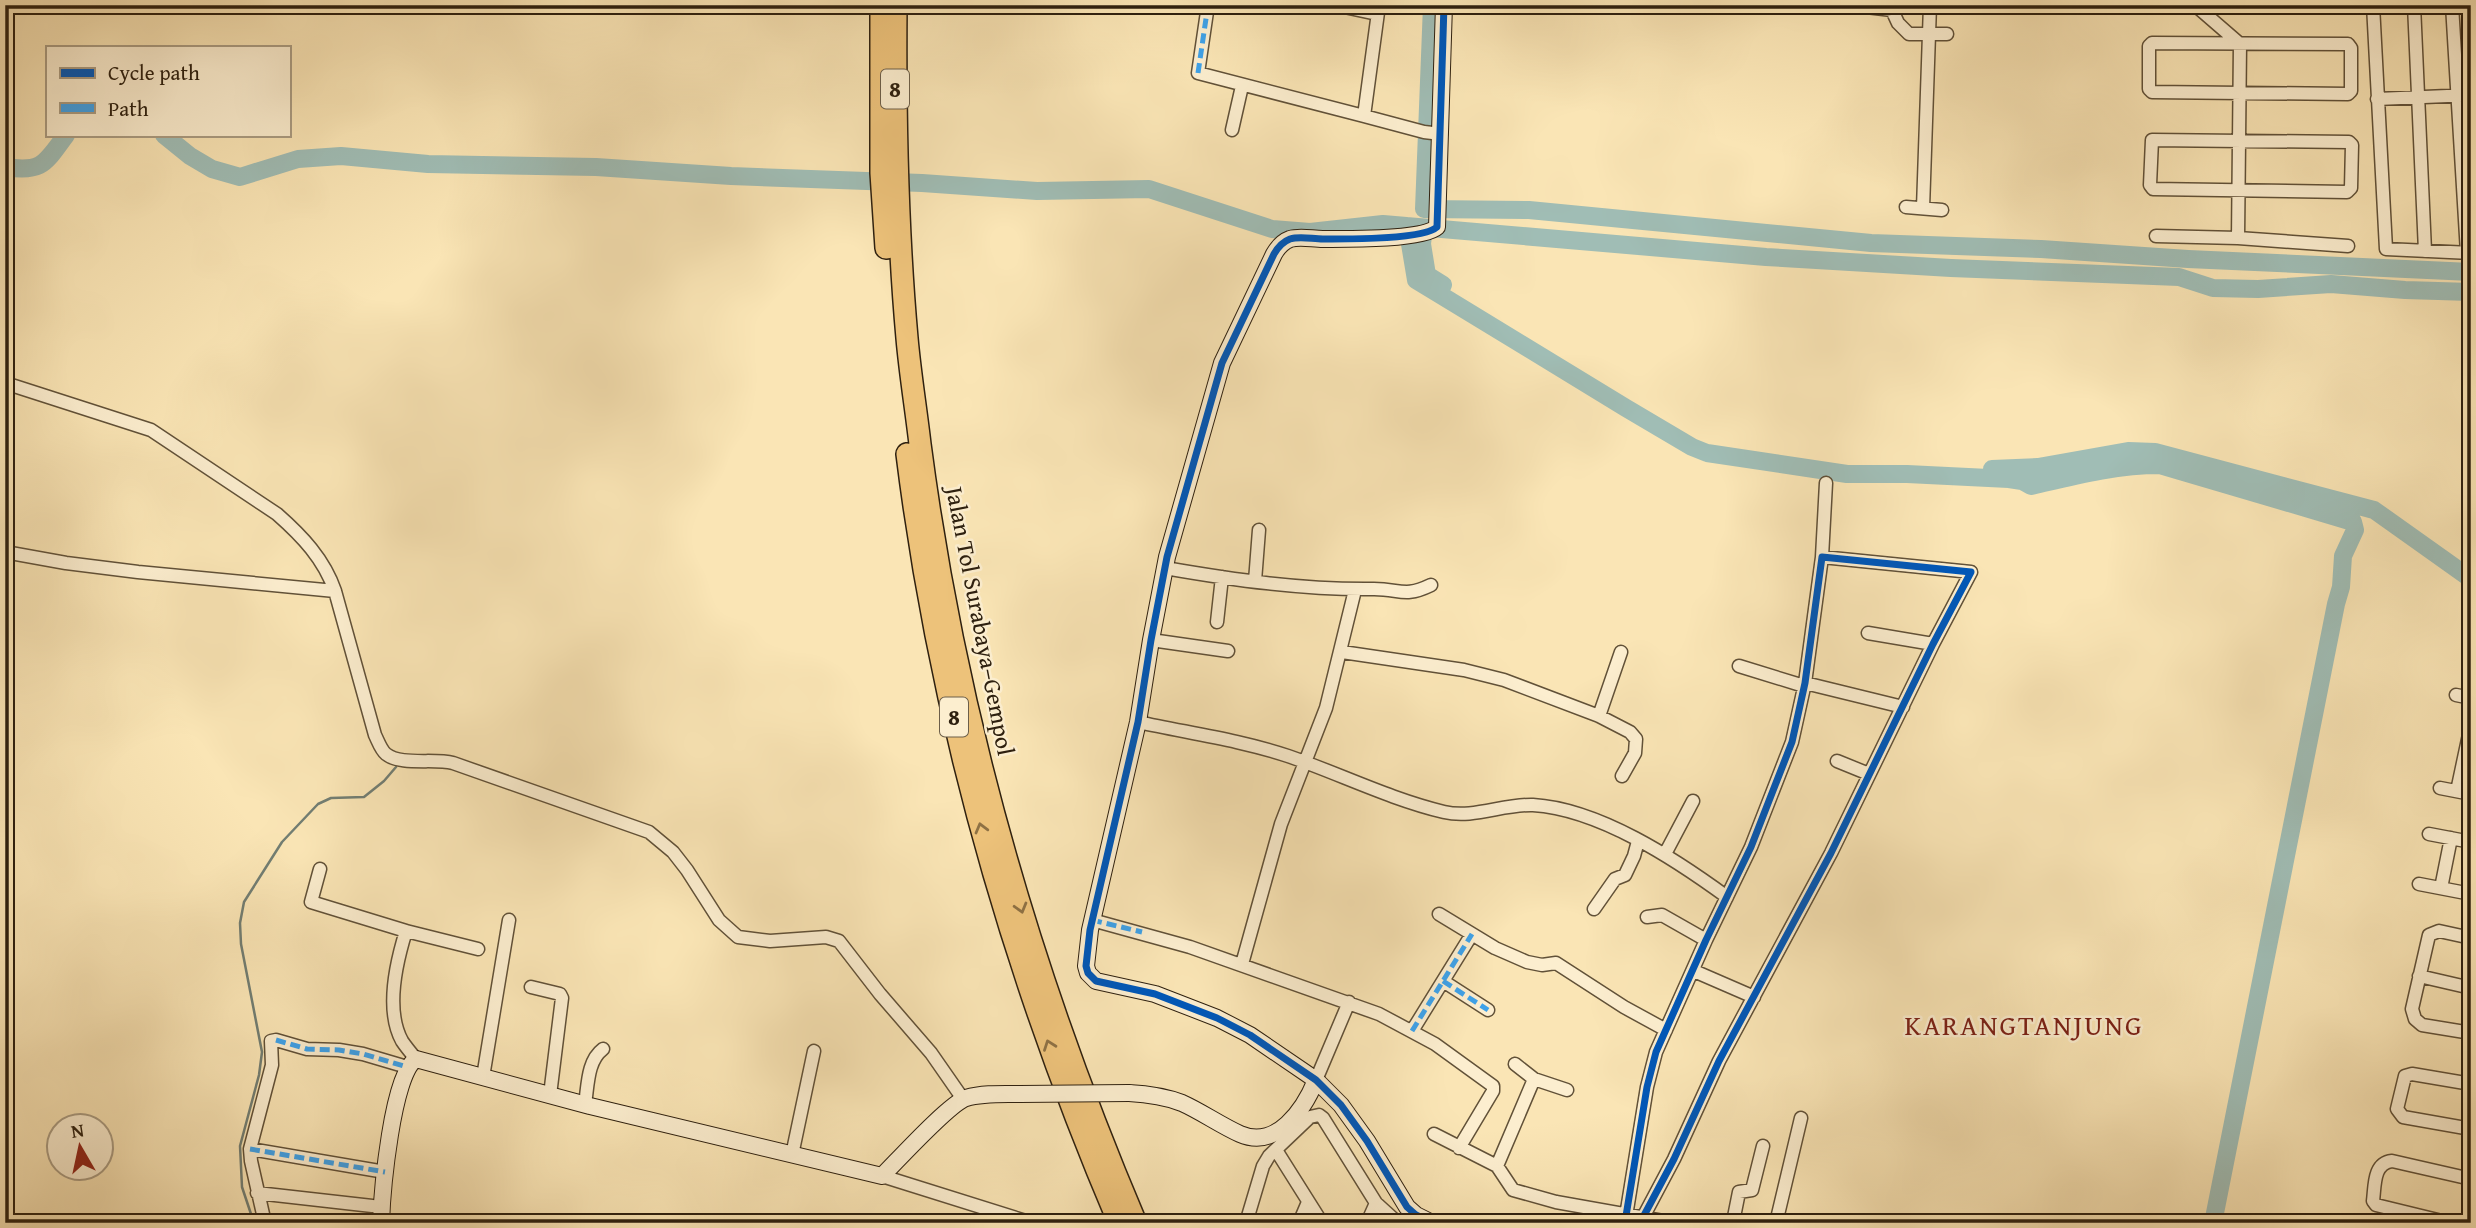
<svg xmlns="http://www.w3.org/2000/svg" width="2476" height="1228" font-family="'Gentium Book Plus',serif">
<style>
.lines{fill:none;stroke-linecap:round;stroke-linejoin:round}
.stream{stroke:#727e73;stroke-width:2.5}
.river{stroke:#a0bdb5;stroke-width:18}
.street-casing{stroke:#615138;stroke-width:15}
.secondary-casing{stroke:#2e200f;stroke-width:18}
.highway-casing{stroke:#2e200f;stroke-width:24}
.street{stroke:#fceecf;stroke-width:12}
.secondary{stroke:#fceecf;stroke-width:16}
.highway{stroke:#edc27a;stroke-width:21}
.secondary-bridge-casing{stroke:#2e200f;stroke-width:18;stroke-linecap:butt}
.secondary-bridge{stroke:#fceecf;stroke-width:16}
.quiet{stroke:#3ea2ea;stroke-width:5;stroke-dasharray:10 5;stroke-linecap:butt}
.cycleway-casing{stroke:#fceecf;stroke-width:11}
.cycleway{stroke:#0057b8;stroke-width:7}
.oneway{stroke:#8e7144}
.labels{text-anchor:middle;stroke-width:5;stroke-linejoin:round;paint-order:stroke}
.shield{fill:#fceecf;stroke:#6c5e49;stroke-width:2}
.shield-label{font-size:23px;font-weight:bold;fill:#2e200f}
.street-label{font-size:24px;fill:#2e200f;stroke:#fceecf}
.quarter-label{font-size:28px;letter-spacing:2px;fill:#7a1f14;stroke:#fceecf}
</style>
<rect width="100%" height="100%" fill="#fae5b5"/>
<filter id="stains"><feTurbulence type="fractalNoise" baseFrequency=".00286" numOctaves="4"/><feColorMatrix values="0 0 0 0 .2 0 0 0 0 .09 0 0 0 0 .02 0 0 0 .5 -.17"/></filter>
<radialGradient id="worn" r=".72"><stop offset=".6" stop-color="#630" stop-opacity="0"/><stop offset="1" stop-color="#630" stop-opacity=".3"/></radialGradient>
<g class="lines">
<path class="stream" d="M254,1223L242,1187L240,1146L259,1075L262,1052L241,944L240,923L244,902L282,842L318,804L331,798L364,797L384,781L396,767"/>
<path class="river" d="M1432,5L1424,209L1529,210L1871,243L2041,249L2188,259L2471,272
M164,135L190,156L212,169L240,177L298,159L341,156L428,164L596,167L731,176L922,183L1037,191L1149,189L1272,229L1310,232L1383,224L1766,257L1951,268L2179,277L2213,288L2258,289L2331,284L2405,290L2471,292
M5,167C43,173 45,163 66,135
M1407,226L1416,280L1626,408L1692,447L1707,453L1847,474H1907L2009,479L2022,481L2031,486C2074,476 2116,465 2160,465L2353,522L2355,530L2343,556L2341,587L2336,604L2213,1223
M1423,235L1422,244L1427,275L1443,285
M1992,469L2038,467L2128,451L2155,452L2374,510L2471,579"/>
<g class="street-casing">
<path id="street" d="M1208,5L1198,73L1364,116
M1335,5L1377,14
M1379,5L1364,116L1424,132L1441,134
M1849,5L1892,10L1893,5
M2195,5L2240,44L2238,238
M2373,5L2386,249L2471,253
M2414,5L2425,251
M2452,5L2467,253
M1892,10L1898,23L1909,34H1947
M2152,43L2348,44L2351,48V91L2348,94L2152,92L2149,89V46Z
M2377,99L2471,95
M1232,130L1242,86
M2152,140L2349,142L2352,145L2351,188L2347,192L2153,189L2150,185Z
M1906,207L1942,210
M1923,208L1930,5
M2156,236L2238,238L2348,246
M5,383L151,430L277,514C302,536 324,559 335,591
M5,552L66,563L138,572L335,591L375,735C378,741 381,750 386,754C401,766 434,758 453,763L649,832L673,852L687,870L719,920L738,937L770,941L826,937L839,941L880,994L931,1053L963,1099
M1822,557L1826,483
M1165,568C1234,580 1304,590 1374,589C1401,589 1404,598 1431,585
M1255,581L1259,530
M1217,622L1222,577
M1868,633L1933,644
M1151,640L1228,651
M1342,652L1464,670L1504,680L1599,716L1630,732L1636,739L1635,753L1622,776
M1739,666L1804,686
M1805,683L1903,707
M2456,695L2471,698
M1599,716L1621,652
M1138,722C1188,733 1240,740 1288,756C1340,774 1390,799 1444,812C1473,819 1503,804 1533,805C1599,809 1675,859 1727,897
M1837,761L1869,774
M2440,788L2471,794
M2457,791L2471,725
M2429,834L2471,842
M1665,854L1693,801
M320,869L311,902L406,931C396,963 385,1010 402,1041C406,1047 411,1053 416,1059
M2419,884L2471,894
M2441,888L2451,838
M1594,909L1615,879L1625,875L1634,856L1638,841
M1439,914L1495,948L1527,962L1542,965L1556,963L1624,1007L1666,1030
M1647,917L1662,915L1706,940
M1092,920L1190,947L1379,1014L1435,1044L1493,1086V1091L1459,1148
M406,931L478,949
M2471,938L2439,931L2429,935L2412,1009L2415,1019L2422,1025L2471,1033
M1242,964L1281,824L1326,708L1355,590
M1694,971L1754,997
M2419,976L2471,988
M1443,981L1488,1010
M531,987L560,994L562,998L550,1095
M1412,1031L1472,934
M1515,1064L1534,1079L1567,1090
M483,1077L509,920
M1316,1080L1349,1002
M2471,1084L2412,1074L2405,1076L2397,1109L2403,1117L2471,1129
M585,1104C588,1086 587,1061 603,1049
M1434,1134L1497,1166L1513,1190L1556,1202L1674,1223
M250,1149L385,1172
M1276,1150L1322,1223
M792,1155L814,1051
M1497,1166L1534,1079
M882,1176L1032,1223
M257,1193L381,1207
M1626,1216L1647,1087L1656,1052L1706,940L1751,847L1792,742L1805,683L1822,557L1971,572L1933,644L1831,853L1719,1061L1674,1159L1640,1223
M1733,1222L1739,1192L1752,1190L1763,1146
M265,1223L251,1161L250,1149L272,1065L271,1041L276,1040L307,1049L339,1050L363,1054L407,1067
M1246,1223L1263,1166L1269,1156L1310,1117L1319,1115L1323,1118L1376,1203L1398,1223
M1299,1223L1308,1202
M1367,1223L1376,1203
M1691,1223L1695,1221L1733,1223
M1776,1223L1801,1118
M2385,1223L2388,1208
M2450,1223L2376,1205L2373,1201C2375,1186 2373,1163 2392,1161L2471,1179
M2469,1223L2471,1220"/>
</g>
<g class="secondary-casing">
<path id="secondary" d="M1129,1093C1148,1094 1164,1096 1182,1103C1202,1112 1220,1125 1240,1134C1277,1150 1304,1109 1316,1080
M381,1223C382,1193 392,1074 416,1059L590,1106L882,1176C898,1160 949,1104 966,1098C983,1093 1002,1094 1020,1094
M1432,1223L1416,1215L1407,1207L1367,1141L1341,1105L1316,1080L1250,1035L1217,1018L1155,994L1096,981L1088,973L1086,966L1090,930L1138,722L1151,640L1167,557L1222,363L1274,254C1278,247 1282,242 1290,239C1300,236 1312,239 1323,239C1344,239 1423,240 1437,227L1444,5"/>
</g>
<g class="highway-casing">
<path id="highway" d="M881,5V173L886,248
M896,5C895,117 897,227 907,338C910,373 916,409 920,444C955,712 1030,974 1136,1223
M907,454C940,719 1014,977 1119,1223"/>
</g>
<use href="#street" class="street"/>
<use href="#secondary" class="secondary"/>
<use href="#highway" class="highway"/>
<g class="secondary-bridge-casing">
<path id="secondary-bridge" d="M1020,1094L1129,1093"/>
</g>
<use href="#secondary-bridge" class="secondary-bridge"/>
<path class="quiet" d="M1198,73L1208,5
M1092,920L1142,932
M1443,981L1488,1010
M1412,1031L1472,934
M276,1040L307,1049L339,1050L363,1054L407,1067
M250,1149L385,1172"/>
<g class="cycleway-casing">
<path id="cycleway" d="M1626,1216L1647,1087L1656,1052L1706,940L1751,847L1792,742L1805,683L1822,557L1971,572L1933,644L1831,853L1719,1061L1674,1159L1640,1223
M1432,1223L1416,1215L1407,1207L1367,1141L1341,1105L1316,1080L1250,1035L1217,1018L1155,994L1096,981L1088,973L1086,966L1090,930L1138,722L1151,640L1167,557L1222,363L1274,254C1278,247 1282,242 1290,239C1300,236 1312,239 1323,239C1344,239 1423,240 1437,227L1444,5"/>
</g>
<use href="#cycleway" class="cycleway"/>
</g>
<defs><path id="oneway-chevron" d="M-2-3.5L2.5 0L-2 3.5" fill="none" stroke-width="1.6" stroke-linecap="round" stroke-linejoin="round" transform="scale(1.75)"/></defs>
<g class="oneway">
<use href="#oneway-chevron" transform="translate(981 828) rotate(-105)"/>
<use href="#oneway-chevron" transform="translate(1021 908) rotate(74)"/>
<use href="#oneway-chevron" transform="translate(1049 1045) rotate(-110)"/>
</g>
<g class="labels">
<g class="shield">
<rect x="881" y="69.5" width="28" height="39" rx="5"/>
<rect x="940" y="697.5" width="28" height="39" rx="5"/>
</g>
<g class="shield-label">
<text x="895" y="97">8</text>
<text x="954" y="725">8</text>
</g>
<g class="street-label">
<text transform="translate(980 621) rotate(79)" y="8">Jalan Tol Surabaya–Gempol</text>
</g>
<g class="quarter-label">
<text x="2024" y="1035">KARANGTANJUNG</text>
</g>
</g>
<rect width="2476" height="1228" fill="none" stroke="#fae5b5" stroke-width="28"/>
<rect x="7" y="7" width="2462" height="1214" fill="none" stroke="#2e200f" stroke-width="3.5"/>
<rect x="14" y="14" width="2448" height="1200" fill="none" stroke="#2e200f" stroke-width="2"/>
<rect x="46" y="46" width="245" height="91" fill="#fceecf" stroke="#aa9c82" stroke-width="2"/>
<rect x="60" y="68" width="35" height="10" fill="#0057b8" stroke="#aa9c82" stroke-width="2"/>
<text x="108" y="80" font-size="21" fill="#2e200f">Cycle path</text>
<rect x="60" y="103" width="35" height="10" fill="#3ea2ea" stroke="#aa9c82" stroke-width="2"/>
<text x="108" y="116" font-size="21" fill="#2e200f">Path</text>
<g transform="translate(80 1147) rotate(351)"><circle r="33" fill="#fceecf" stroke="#aa9c82" stroke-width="2"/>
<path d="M0-5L12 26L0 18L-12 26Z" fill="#8f2418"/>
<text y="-10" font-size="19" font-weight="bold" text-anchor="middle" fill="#2e200f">N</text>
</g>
<rect width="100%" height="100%" filter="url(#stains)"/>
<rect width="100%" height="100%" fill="url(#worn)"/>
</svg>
